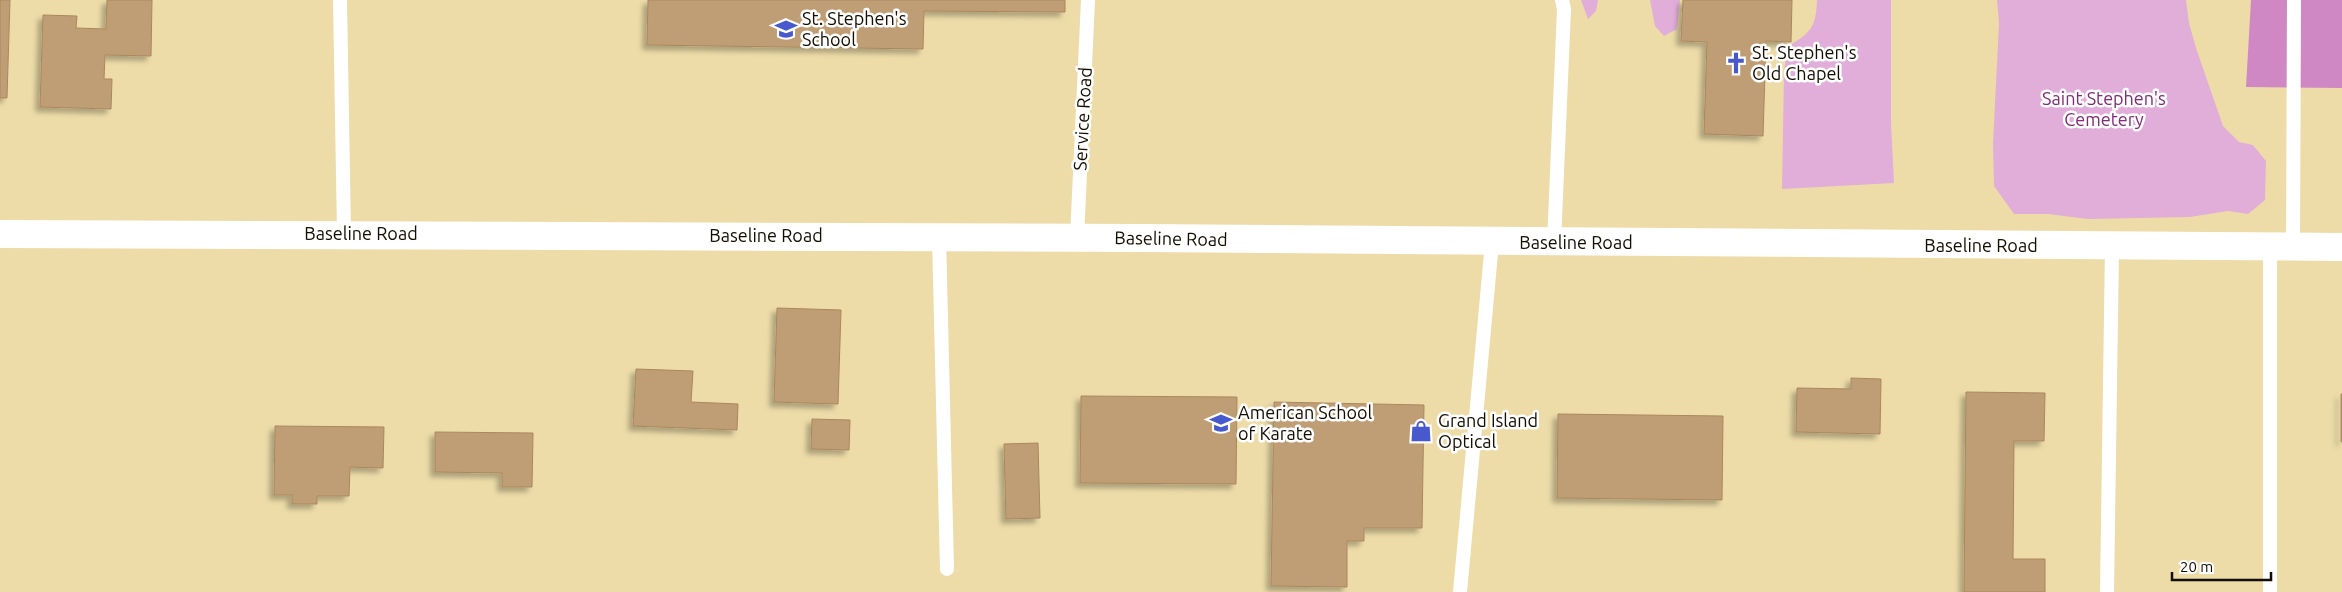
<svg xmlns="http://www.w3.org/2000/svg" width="2342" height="592" font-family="Ubuntu,sans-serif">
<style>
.green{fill:#e1aed9}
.forest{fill:#d088c5}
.building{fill:#c09e74;stroke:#a9885e;filter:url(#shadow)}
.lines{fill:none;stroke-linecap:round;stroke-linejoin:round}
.lane{stroke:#fff;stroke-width:14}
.secondary{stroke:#fff;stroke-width:28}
.labels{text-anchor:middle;stroke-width:5;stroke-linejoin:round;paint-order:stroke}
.poi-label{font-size:18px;fill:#140e00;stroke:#fefefe;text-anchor:start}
.park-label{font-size:18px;fill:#802c77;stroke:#fefefe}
.street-label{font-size:18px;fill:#140e00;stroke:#fefefe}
</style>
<defs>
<filter id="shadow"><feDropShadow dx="-4.5" dy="4.5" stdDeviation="2.5" flood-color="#0004"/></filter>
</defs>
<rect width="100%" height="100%" fill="#eddca8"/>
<path class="green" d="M1581,0H1598L1596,11L1588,19Z
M1650,0H1680L1677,29L1664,36L1655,26Z
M1817,0H1891V123L1894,183L1782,189L1784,72L1788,46C1811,33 1816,27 1817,0Z
M1997,0H2186L2189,23L2196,48L2223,126L2239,142L2253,145L2266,161L2265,200L2248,214L2228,211L2190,217L2088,219L2048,214H2014L1994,186L1993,143L1999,23Z"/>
<path class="forest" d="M2251,0H2342V88L2246,87Z"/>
<path class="building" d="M0,0H10L7,98H0Z
M107,0H152L151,56L105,55L104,79H112L111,109L40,107L43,15L77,16L76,28L106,29Z
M648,0H1065V12L924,11L923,49L647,45Z
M1683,0H1792L1791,42L1766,41L1763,136L1704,134L1707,42L1681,41Z
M777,308L841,310L838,404L774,402Z
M636,369L693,371L691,402L738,404L737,430L633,426Z
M1851,378L1881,379L1880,434L1796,432L1797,388L1851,389Z
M1966,392L2045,393L2044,441H2014L2013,559H2045V592H1964Z
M2341,394H2342V442H2341Z
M1081,396L1237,397L1236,484L1080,483Z
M1274,402L1424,405L1422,528H1364V541H1347V587L1271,586Z
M1558,414L1723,416L1722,500L1557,498Z
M812,419L850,420L849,450L811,449Z
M275,426L384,427L383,468L350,467L349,496H317V504H292V495H274Z
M435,432L533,433L532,487H502V473L435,472Z
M1038,443L1040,518L1006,519L1004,444Z"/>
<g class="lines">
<path class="lane" d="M340,0L344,233
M939,236L947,569
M1077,238L1088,0
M1554,243L1564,9L1562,0
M2293,246L2294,0
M2270,247V592
M1460,592L1492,242
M2107,592L2112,247"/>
<path class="secondary" d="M0,234C781,232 1561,243 2342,247"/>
</g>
<defs>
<g id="school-bare" transform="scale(1.725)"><path d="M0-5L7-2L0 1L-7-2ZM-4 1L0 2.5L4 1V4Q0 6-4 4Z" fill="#4859ce" stroke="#fefefe" stroke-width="2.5" paint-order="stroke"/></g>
<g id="church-bare" transform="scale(1.725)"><path d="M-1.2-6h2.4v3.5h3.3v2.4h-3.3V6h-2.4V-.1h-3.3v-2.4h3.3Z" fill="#4859ce" stroke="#fefefe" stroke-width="2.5" paint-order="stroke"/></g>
<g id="shop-bare" transform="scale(1.725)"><path d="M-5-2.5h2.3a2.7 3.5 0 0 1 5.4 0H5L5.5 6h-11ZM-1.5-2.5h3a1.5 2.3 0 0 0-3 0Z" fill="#4859ce" stroke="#fefefe" stroke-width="2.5" paint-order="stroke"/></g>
</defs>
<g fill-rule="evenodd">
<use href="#school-bare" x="786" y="29"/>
<use href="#church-bare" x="1736" y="63"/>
<use href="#school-bare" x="1221" y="423"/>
<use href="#shop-bare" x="1421" y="431"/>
</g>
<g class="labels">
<g class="poi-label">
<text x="802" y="25">St. Stephen's<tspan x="802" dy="21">School</tspan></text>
<text x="1752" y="59">St. Stephen's<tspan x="1752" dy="21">Old Chapel</tspan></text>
<text x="1238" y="419">American School<tspan x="1238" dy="21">of Karate</tspan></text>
<text x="1438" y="427">Grand Island<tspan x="1438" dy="21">Optical</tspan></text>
</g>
<g class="park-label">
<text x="2104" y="105">Saint Stephen's<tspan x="2104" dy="21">Cemetery</tspan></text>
</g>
<g class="street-label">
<text transform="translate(1083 119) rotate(-87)" y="6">Service Road</text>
<text x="361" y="240">Baseline Road</text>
<text x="766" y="242">Baseline Road</text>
<text transform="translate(1171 239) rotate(1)" y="6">Baseline Road</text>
<text x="1576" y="249">Baseline Road</text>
<text x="1981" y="252">Baseline Road</text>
</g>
</g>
<path d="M2172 572v8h99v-8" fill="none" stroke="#140e00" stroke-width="2.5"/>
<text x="2180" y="572" font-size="15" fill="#140e00" stroke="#fefefe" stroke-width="4" paint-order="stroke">20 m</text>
</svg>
